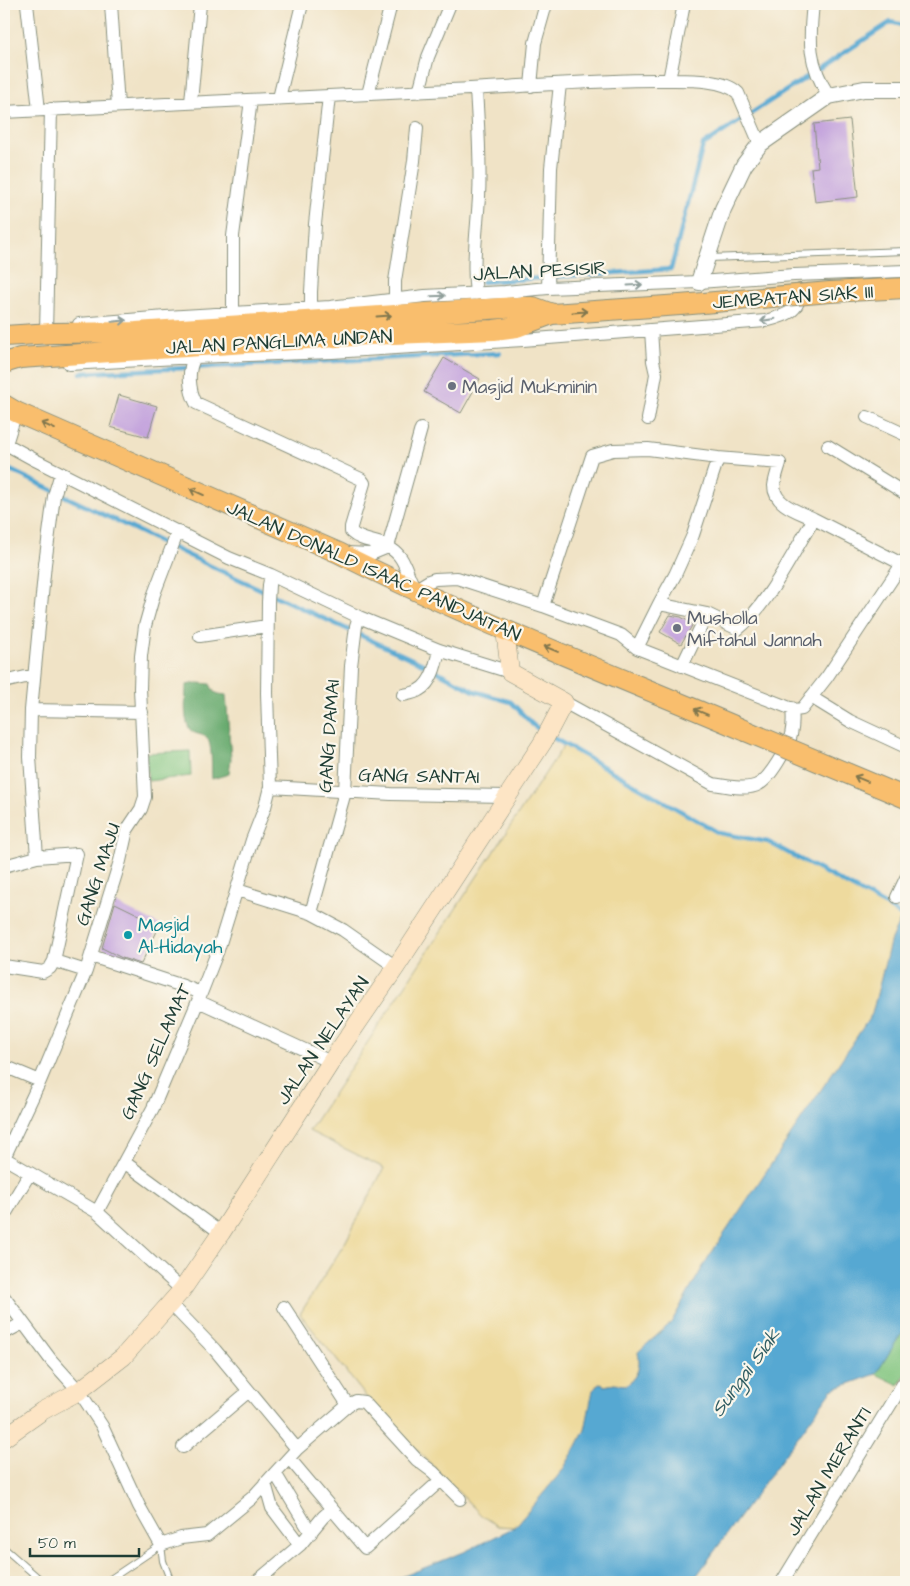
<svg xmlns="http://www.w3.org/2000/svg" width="910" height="1586" font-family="'Architects Daughter',sans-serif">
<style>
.green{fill:#81c57f;stroke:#50815a}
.forest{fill:#68aa6e;stroke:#447451}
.sand{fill:#eeda9e;stroke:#868c69}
.water{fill:#57a8d2;stroke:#3b7283}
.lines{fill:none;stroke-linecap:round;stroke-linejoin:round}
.stream{stroke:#57a8d2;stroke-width:4.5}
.building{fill:#c4a4dd}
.service-casing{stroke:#88907d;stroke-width:8}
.minor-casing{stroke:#88907d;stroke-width:14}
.tertiary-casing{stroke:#88907d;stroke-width:18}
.secondary-casing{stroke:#88907d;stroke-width:19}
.primary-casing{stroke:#88907d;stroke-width:22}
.service{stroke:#fff;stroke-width:6}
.minor{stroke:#fff;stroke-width:12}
.tertiary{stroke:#fff;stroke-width:16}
.secondary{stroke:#fde5c5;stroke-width:18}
.primary{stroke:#f9be6d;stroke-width:20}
.primary-bridge-casing{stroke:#88907d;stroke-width:22;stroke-linecap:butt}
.primary-bridge{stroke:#f9be6d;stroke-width:20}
.oneway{stroke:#8f9e9a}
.oneway2{stroke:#81774e}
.worship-dot{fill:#6b7280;stroke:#fbf7ec;stroke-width:2}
.culture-dot{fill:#0f9aa8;stroke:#fbf7ec;stroke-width:2}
.labels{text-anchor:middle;stroke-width:4.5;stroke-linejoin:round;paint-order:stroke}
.street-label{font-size:19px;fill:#1f3d34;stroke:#fbf7ec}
.worship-label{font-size:19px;fill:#5b616d;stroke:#fbf7ec;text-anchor:start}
.culture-label{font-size:19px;fill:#0d838f;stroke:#fbf7ec;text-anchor:start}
.water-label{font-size:20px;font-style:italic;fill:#305d63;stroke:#fbf7ec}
</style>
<rect width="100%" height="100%" fill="#fbf7ec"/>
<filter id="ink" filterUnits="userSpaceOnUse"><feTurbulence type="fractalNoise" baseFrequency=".02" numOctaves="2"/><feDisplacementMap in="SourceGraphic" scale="10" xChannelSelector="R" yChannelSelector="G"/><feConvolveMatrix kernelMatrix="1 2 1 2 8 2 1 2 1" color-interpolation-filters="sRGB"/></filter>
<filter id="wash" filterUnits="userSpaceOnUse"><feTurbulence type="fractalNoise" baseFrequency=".0096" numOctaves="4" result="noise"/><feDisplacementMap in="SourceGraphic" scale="20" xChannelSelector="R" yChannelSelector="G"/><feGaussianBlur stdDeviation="1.12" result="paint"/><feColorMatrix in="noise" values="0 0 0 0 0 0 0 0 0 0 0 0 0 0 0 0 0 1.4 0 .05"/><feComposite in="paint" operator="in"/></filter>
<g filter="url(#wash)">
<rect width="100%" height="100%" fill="#f0e3c6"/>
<path class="green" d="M190,751L191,776L148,781L146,753Z
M906,1330V1373L899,1385L876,1374L899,1337Z"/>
<path class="forest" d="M199,683L210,684L214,692L219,694L226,695L231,758L229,774L212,779C211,770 213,742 206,737C200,733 193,735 189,728C183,716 186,698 186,685Z"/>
<path class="sand" d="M564,745L719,833L768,842L902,916L891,939L872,1014L708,1258L671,1323L638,1352C641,1367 638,1375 627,1385L615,1384L604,1386L602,1383L596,1386L585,1430L577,1446L562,1471L515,1527L498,1526L482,1516L372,1404L300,1314L345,1243L384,1168L309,1131Z"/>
<path class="water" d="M906,910V1330L899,1337L876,1374L832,1390L692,1582H389L464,1552L515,1527L562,1471L577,1446L585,1430L593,1390L599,1384L602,1383L604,1386L615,1384L627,1385C638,1375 641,1367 638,1352L671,1323L708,1258L872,1014L891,939L902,916Z"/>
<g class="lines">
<path class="stream" d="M482,282L671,269L703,145L891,22L906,26
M81,373L500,353
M4,467L219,570L427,666L474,691L511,702L533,725L544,732
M550,736L719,833L768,842L888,907L906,919"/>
</g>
<g id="blocks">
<path class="building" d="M850,120L858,197L815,202L811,168L818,167L814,124Z
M444,358L480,379L461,413L424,392Z
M119,395L157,406L148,437L110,427Z
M670,615L681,617L693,624L681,644L660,632Z
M115,903L160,925L141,964L122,958L102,948Z"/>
</g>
</g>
<g filter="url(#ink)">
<use href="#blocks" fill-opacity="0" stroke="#88907d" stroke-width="1"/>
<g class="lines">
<g class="service-casing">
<path id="service" d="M906,142V159
M709,258L906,251
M4,1548L43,1582
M106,1582L161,1545L163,1561L171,1582"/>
</g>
<g class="minor-casing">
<path id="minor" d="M27,4L39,110
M111,4L118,106
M813,4C809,40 808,64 829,96
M669,80L684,4
M531,86L535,43L546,4
M419,92L428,57L450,4
M368,94L391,4
M279,98L302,4
M191,102L200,4
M4,112C152,104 301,97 450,90C523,87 596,79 669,80C688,80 724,79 738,93L760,144
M548,288L551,168L560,84
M476,294C472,262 477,230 479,197C481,161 478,125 476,89
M395,299V281L414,161L417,128
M311,308V292L315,224L329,96
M233,312V236L251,100
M79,324L166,317L330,307L425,296L505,292L548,288L699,282L794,275L906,271
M46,333L51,109
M195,357C187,370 189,390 196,403L361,479L364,483L351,527V532C362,542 376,540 388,547C408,557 405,576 416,589L429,581L435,579L457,578L543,606L621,635L637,648L795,710L802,709L827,677L906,558
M69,364L195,357L332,352L523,340L765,321C784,316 800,313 800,290
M16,412L6,444L35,460L229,558L271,575L359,617L439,650L510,672
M867,417L906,435
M648,419L656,374L653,361L651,330
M828,446L906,494
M388,547L421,429
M346,553L371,554L388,547
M659,604L707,614L738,629C768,605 793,552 814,519L902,564
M543,606L592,456L613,450L648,449L718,458L780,463C778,470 775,478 774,486C774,505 800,512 814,519
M200,636L267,626
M637,648L659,604L675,575L693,535L718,458
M682,666L707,614
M4,682L34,675
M403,695C408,694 415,693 419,690C432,683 436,664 439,650
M811,697L850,721L906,747
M564,702L713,784C726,786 747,791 759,784C770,778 788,747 791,735C793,726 793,717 792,708
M31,710L142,712
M270,787L391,794L507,796
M37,857L30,757L31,710L45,564L54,496L61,473
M4,866L37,857L77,854L54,961L86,971
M237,890L311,913L343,930L396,967
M897,897L906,878
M311,913L345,792L351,666L356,626L359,617
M91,956L183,986L201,993
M4,966L43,972L50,968L54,961
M198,1001L331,1062
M4,1066L40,1081
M4,1158L40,1081L86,971L120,861L127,830L141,809L145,797L140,688L141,656L145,626L154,594L178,531
M4,1158L97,1212L182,1290
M124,1162L221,1233
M97,1212L153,1108L198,1001L218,950L252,840L265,807L270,787L267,693L268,602L269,585L271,575
M4,1216L30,1173
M4,1297L51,1360L79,1391L102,1426L139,1506L161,1545L181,1538L207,1535L252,1498L297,1449L348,1405L284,1307
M170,1303L215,1350L297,1449
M4,1333L23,1323
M348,1405L356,1401L364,1402L417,1460L433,1472L460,1499
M183,1447L249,1391
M289,1458L365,1548L441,1480
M275,1473L311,1533
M265,1483L272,1508L300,1545
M256,1582L300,1545L323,1517L332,1509
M782,1582L906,1379"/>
</g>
<g class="tertiary-casing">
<path id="tertiary" d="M699,282L723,209L744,165L760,144L829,96L864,89H906"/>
</g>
<g class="secondary-casing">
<path id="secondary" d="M4,1438L42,1411L79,1391L123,1357L182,1290L221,1233L331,1062L396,967L543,742L564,702L510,672L505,630"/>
</g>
<g class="primary-casing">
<path id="primary" d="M4,336L52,333L136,332L518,307H533L552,314L680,305
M4,363L20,358L368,335L494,330L517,327L552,314
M4,405L16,412L339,553C471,620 610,673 746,731"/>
</g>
<use href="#service" class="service"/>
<use href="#minor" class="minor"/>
<use href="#tertiary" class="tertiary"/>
<use href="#secondary" class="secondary"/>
<use href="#primary" class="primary"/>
<g class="primary-bridge-casing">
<path id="primary-bridge" d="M680,305L830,292L906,288
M746,731L906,798"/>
</g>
<use href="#primary-bridge" class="primary-bridge"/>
</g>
<defs><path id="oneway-shaft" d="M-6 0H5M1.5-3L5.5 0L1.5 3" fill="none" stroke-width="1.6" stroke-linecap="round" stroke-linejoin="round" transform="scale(1.25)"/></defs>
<g class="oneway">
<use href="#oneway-shaft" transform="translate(635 285) rotate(-3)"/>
<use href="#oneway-shaft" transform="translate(438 296) rotate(-2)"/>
<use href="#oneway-shaft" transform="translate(768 320) rotate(170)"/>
<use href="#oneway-shaft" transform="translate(119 321) rotate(-5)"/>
</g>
<g class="oneway2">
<use href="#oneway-shaft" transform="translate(580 312) rotate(-4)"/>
<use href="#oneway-shaft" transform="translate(384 316) rotate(-4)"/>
<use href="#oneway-shaft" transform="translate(48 426) rotate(-156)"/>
<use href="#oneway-shaft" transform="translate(197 492) rotate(-156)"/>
<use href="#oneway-shaft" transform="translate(551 649) rotate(-157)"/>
<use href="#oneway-shaft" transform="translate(701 712) rotate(-157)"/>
<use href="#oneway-shaft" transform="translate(861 779) rotate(-157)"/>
</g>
</g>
<g class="worship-dot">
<circle cx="452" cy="386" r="5"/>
<circle cx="677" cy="628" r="5"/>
</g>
<circle class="culture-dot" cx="128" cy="935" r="5"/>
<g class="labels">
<g class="street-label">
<text transform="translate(540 270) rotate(-3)" y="7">JALAN PESISIR</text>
<text transform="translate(793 296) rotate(-4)" y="7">JEMBATAN SIAK III</text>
<text transform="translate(279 341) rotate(-3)" y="7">JALAN PANGLIMA UNDAN</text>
<text transform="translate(374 570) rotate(24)" y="7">JALAN DONALD ISAAC PANDJAITAN</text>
<text transform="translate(328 736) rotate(-86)" y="7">GANG DAMAI</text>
<text transform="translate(419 775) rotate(1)" y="7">GANG SANTAI</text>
<text transform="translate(97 874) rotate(-72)" y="7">GANG MAJU</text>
<text transform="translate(322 1040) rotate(-56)" y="7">JALAN NELAYAN</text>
<text transform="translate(155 1051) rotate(-66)" y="7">GANG SELAMAT</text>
<text transform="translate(828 1471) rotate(-59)" y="7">JALAN MERANTI</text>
</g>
<g class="worship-label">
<text x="462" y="393">Masjid Mukminin</text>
<text x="687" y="624">Musholla<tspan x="687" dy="22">Miftahul Jannah</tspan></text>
</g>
<g class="culture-label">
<text x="138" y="931">Masjid<tspan x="138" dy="22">Al-Hidayah</tspan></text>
</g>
<g class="water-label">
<text transform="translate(745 1372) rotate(-54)" y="7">Sungai Siak</text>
</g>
</g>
<rect width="910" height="1586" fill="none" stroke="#fbf7ec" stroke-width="20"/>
<path d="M30 1548v8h109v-8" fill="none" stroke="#1f3d34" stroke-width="2.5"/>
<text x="38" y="1548" font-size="15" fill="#1f3d34" stroke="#fbf7ec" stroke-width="4" paint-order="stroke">50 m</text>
</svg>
